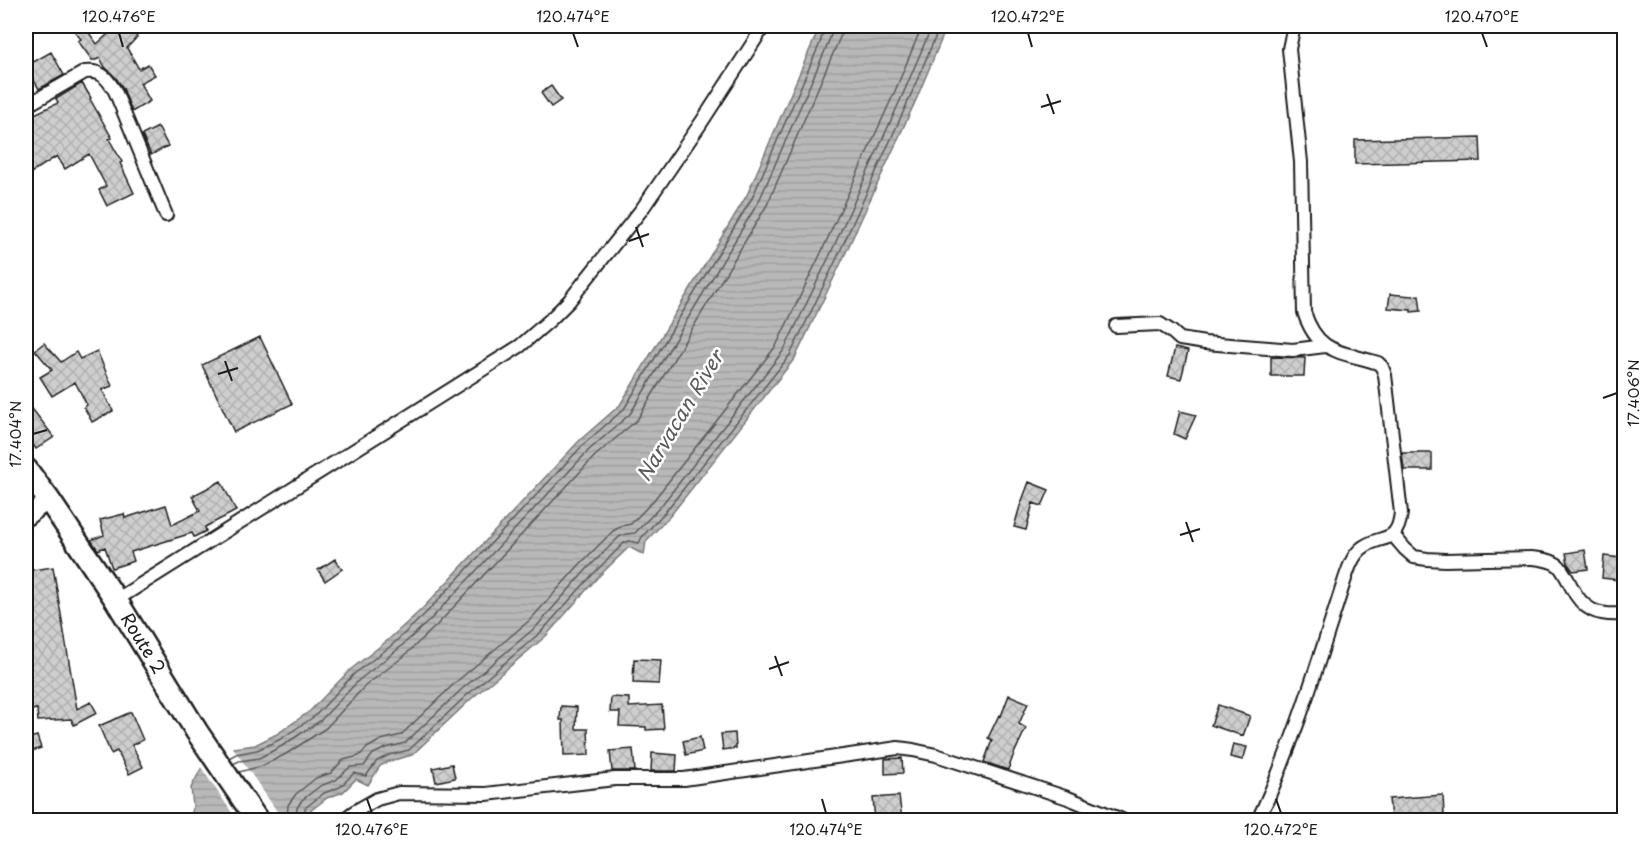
<svg xmlns="http://www.w3.org/2000/svg" width="1650" height="846" font-family="'Playpen Sans',sans-serif">
<style>
.water{fill:url(#water-rules);stroke:#7a7a7a;stroke-width:1.5}
.pier{fill:#fff}
.lines{fill:none;stroke-linecap:round;stroke-linejoin:round}
.shore{stroke:#5a5a5a;stroke-width:1.5}
.building{fill:url(#building-cross-hatch);stroke:#1c1c1c;stroke-width:1.5}
.street-casing{stroke:#1c1c1c;stroke-width:16}
.secondary-casing{stroke:#1c1c1c;stroke-width:21}
.highway-casing{stroke:#1c1c1c;stroke-width:26}
.street{stroke:#fff;stroke-width:12}
.secondary{stroke:#fff;stroke-width:16}
.highway{stroke:#fff;stroke-width:21}
.ticks{fill:none;stroke:#1c1c1c;stroke-width:2}
.labels{text-anchor:middle;stroke-width:5;stroke-linejoin:round;paint-order:stroke}
.street-label{font-size:18px;fill:#1c1c1c;stroke:#fff}
.water-label{font-size:20px;font-style:italic;fill:#5a5a5a;stroke:#fff}
.neatline{fill:none;stroke:#1c1c1c;stroke-width:2}
.ticks-label{font-size:15px;text-anchor:middle;fill:#1c1c1c}
</style>
<defs>
<pattern id="water-rules" width="6" height="5" patternUnits="userSpaceOnUse" patternTransform="scale(1.5)"><rect width="6" height="5" fill="#b8b8b8"/><path d="M0 2.5h6" fill="none" stroke="#9e9e9e"/></pattern>
<pattern id="building-cross-hatch" width="8" height="8" patternUnits="userSpaceOnUse" patternTransform="scale(1.5)"><rect width="8" height="8" fill="#cecece"/><path d="M0 0l8 8M0 8l8-8" fill="none" stroke="#b0b0b0"/></pattern>
</defs>
<rect width="100%" height="100%" fill="#fff"/>
<filter id="ink" filterUnits="userSpaceOnUse"><feTurbulence type="fractalNoise" baseFrequency=".0167" numOctaves="2"/><feDisplacementMap in="SourceGraphic" scale="12" xChannelSelector="R" yChannelSelector="G"/><feConvolveMatrix kernelMatrix="1 2 1 2 8 2 1 2 1" color-interpolation-filters="sRGB"/></filter>
<g filter="url(#ink)">
<path class="water" d="M820,26H947L916,100L841,263L795,358L670,516L646,541L644,555L629,547L597,578L546,636L471,699L412,755L390,761L380,766L368,785L356,779L343,792L327,798L310,811L311,817L309,820H191L193,806L191,788L202,767L234,748L255,745L277,734L310,711L350,670L388,640L422,609L580,440L620,405L747,195Z"/>
<path class="pier" d="M232,746L283,820H237L200,766Z"/>
<g class="lines">
<path class="shore" d="M229,758L236,754L257,750L279,740L315,716L354,674L392,645L426,613L584,444L624,409L752,198L820,43L825,26
M233,764L239,761L259,758L282,746L320,721L359,680L397,650L431,619L589,450L630,414L759,201L827,46L832,32L833,26
M239,772L262,766L286,754L326,728L365,686L403,657L437,625L595,456L637,420L767,205L835,49L841,35L842,26
M287,820L288,805L296,794L316,778L331,773L343,760L359,756L367,748L381,740L401,735L456,682L530,620L581,563L613,531L622,526L631,524L653,501L776,346L821,253L895,91L922,26
M296,820L297,808L302,800L320,786L336,780L350,767L364,766L373,754L386,748L405,743L462,689L536,627L587,569L619,537L626,534L635,533L660,507L784,350L829,257L903,94L932,26
M304,820L305,808L324,793L340,787L354,773L366,776L377,761L389,755L409,750L467,695L541,632L593,574L624,543L629,541L639,543L642,537L665,512L790,355L836,260L910,97L940,26"/>
</g>
<path class="building" d="M70,26H84L97,44L117,26H126L137,37L127,48L139,69L148,64L155,75L140,83L150,101L132,112L123,88L116,78L105,67L100,58L96,60H92L78,41L81,39Z
M51,52L64,75L39,89L26,66Z
M82,83L91,98L90,99L112,138L109,139L122,162L120,163L134,193L107,206L99,190L106,186L89,154L65,169L57,156L26,176V118L58,103L56,99Z
M551,86L561,100L551,107L541,93Z
M158,127L168,146L151,155L142,135Z
M1480,137L1481,161L1355,164V140Z
M1390,294L1412,296L1419,295L1421,311L1411,312V310L1388,308Z
M260,337L292,404L234,432L202,365Z
M44,343L61,362L76,352L80,359L97,351L112,386L102,390L113,411L92,422L84,407L87,405L75,382L52,396L40,377L52,370L35,350Z
M1175,348L1188,351L1181,379L1168,376Z
M1271,357L1305,358L1304,376H1271Z
M26,401L54,437L36,449L26,435Z
M1180,411L1196,415L1185,439L1174,434Z
M1402,453H1432V470H1404Z
M221,481L236,511L205,527L206,531L194,537L192,533L131,552L134,561L112,568L105,547L98,550L91,540L104,535L100,520L124,514L125,518L166,505L172,525L200,511L192,496Z
M1029,482L1049,490L1042,506L1033,503L1026,530L1014,527L1020,506Z
M1585,550L1588,569L1573,571L1568,564L1566,553Z
M1604,556L1621,558L1619,580L1602,578Z
M335,559L342,569L325,581L318,570Z
M53,567L77,709L91,702L97,713L74,725L71,719L38,721L37,709L26,711V571Z
M634,659L661,660L659,684L633,683Z
M1009,695L1028,703L1019,724L1026,728L1013,756L1008,770L984,762L992,740L988,738L999,715L1001,716Z
M611,697L629,698V707L662,705L664,729L646,730V727L619,726L620,712H610Z
M1218,705L1250,716L1243,736L1211,725Z
M561,706L577,707L576,729H588L589,755L564,756L563,720H560Z
M131,712L143,740L132,745L143,767L129,774L117,751L111,754L99,726Z
M735,733L736,748L723,750L721,734Z
M37,736L41,748L26,753V739Z
M700,737L703,751L686,755L683,741Z
M1233,744L1247,747L1243,760L1230,757Z
M633,749L635,771H612L610,751Z
M652,753L677,755L676,771H651Z
M902,758L903,773L885,774V759Z
M452,764L455,778L436,782L433,768Z
M1443,795L1444,815L1391,818L1389,799Z
M899,796L902,820H875L873,798Z"/>
<g class="lines">
<g class="street-casing">
<path id="street" d="M26,106L85,72C101,70 107,78 115,91L166,215
M1116,326L1160,324L1171,331L1180,339L1205,343L1293,350L1325,346
M1393,535L1405,549L1414,557L1427,559L1445,560L1532,558C1541,559 1552,560 1559,566C1564,572 1568,580 1571,586C1583,611 1598,616 1624,614
M116,600L520,346L550,320L569,301L642,209L701,123L764,26
M343,820L354,812L377,799L399,793L486,794L615,779H684L898,748L913,750L936,755L1068,798L1122,820
M1258,820C1294,744 1318,662 1344,582C1348,570 1352,556 1362,548C1382,533 1397,546 1401,513L1385,375L1382,367L1378,363C1341,351 1318,355 1304,312L1301,162L1289,49L1293,30L1298,26"/>
</g>
<g class="secondary-casing">
<path id="secondary" d="M26,517L49,500"/>
</g>
<g class="highway-casing">
<g id="highway">
<path id="s1" d="M26,469L49,500L116,600L197,732L257,820"/>
</g>
</g>
<use href="#street" class="street"/>
<use href="#secondary" class="secondary"/>
<use href="#highway" class="highway"/>
</g>
</g>
<path class="ticks" d="M119,33L123,47M573,33L578,47M1028,33L1032,47M1482,33L1487,47M1047,94L1054,114M1041,107L1061,101M636,227L643,247M629,241L649,234M225,361L232,381M218,374L238,368M1603,398L1617,393M33,434L47,430M1186,522L1193,542M1180,535L1200,529M775,656L782,676M769,669L789,662M367,799L372,813M822,799L826,813M1276,799L1281,813"/>
<g class="labels">
<g class="street-label">
<text dy="6" stroke="none"><textPath href="#s1" startOffset="210">Route 2</textPath></text>
</g>
<g class="water-label">
<text transform="translate(680 416) rotate(-59)" y="7">Narvacan River</text>
</g>
</g>
<rect width="1650" height="846" fill="none" stroke="#fff" stroke-width="66"/>
<rect x="33" y="33" width="1584" height="780" class="neatline"/>
<g class="ticks-label">
<text x="119" y="22">120.476°E</text>
<text x="573" y="22">120.474°E</text>
<text x="1028" y="22">120.472°E</text>
<text x="1482" y="22">120.470°E</text>
<text transform="translate(1634 393) rotate(-90)" y="5">17.406°N</text>
<text transform="translate(16 434) rotate(-90)" y="5">17.404°N</text>
<text x="372" y="835">120.476°E</text>
<text x="826" y="835">120.474°E</text>
<text x="1281" y="835">120.472°E</text>
</g>
</svg>
